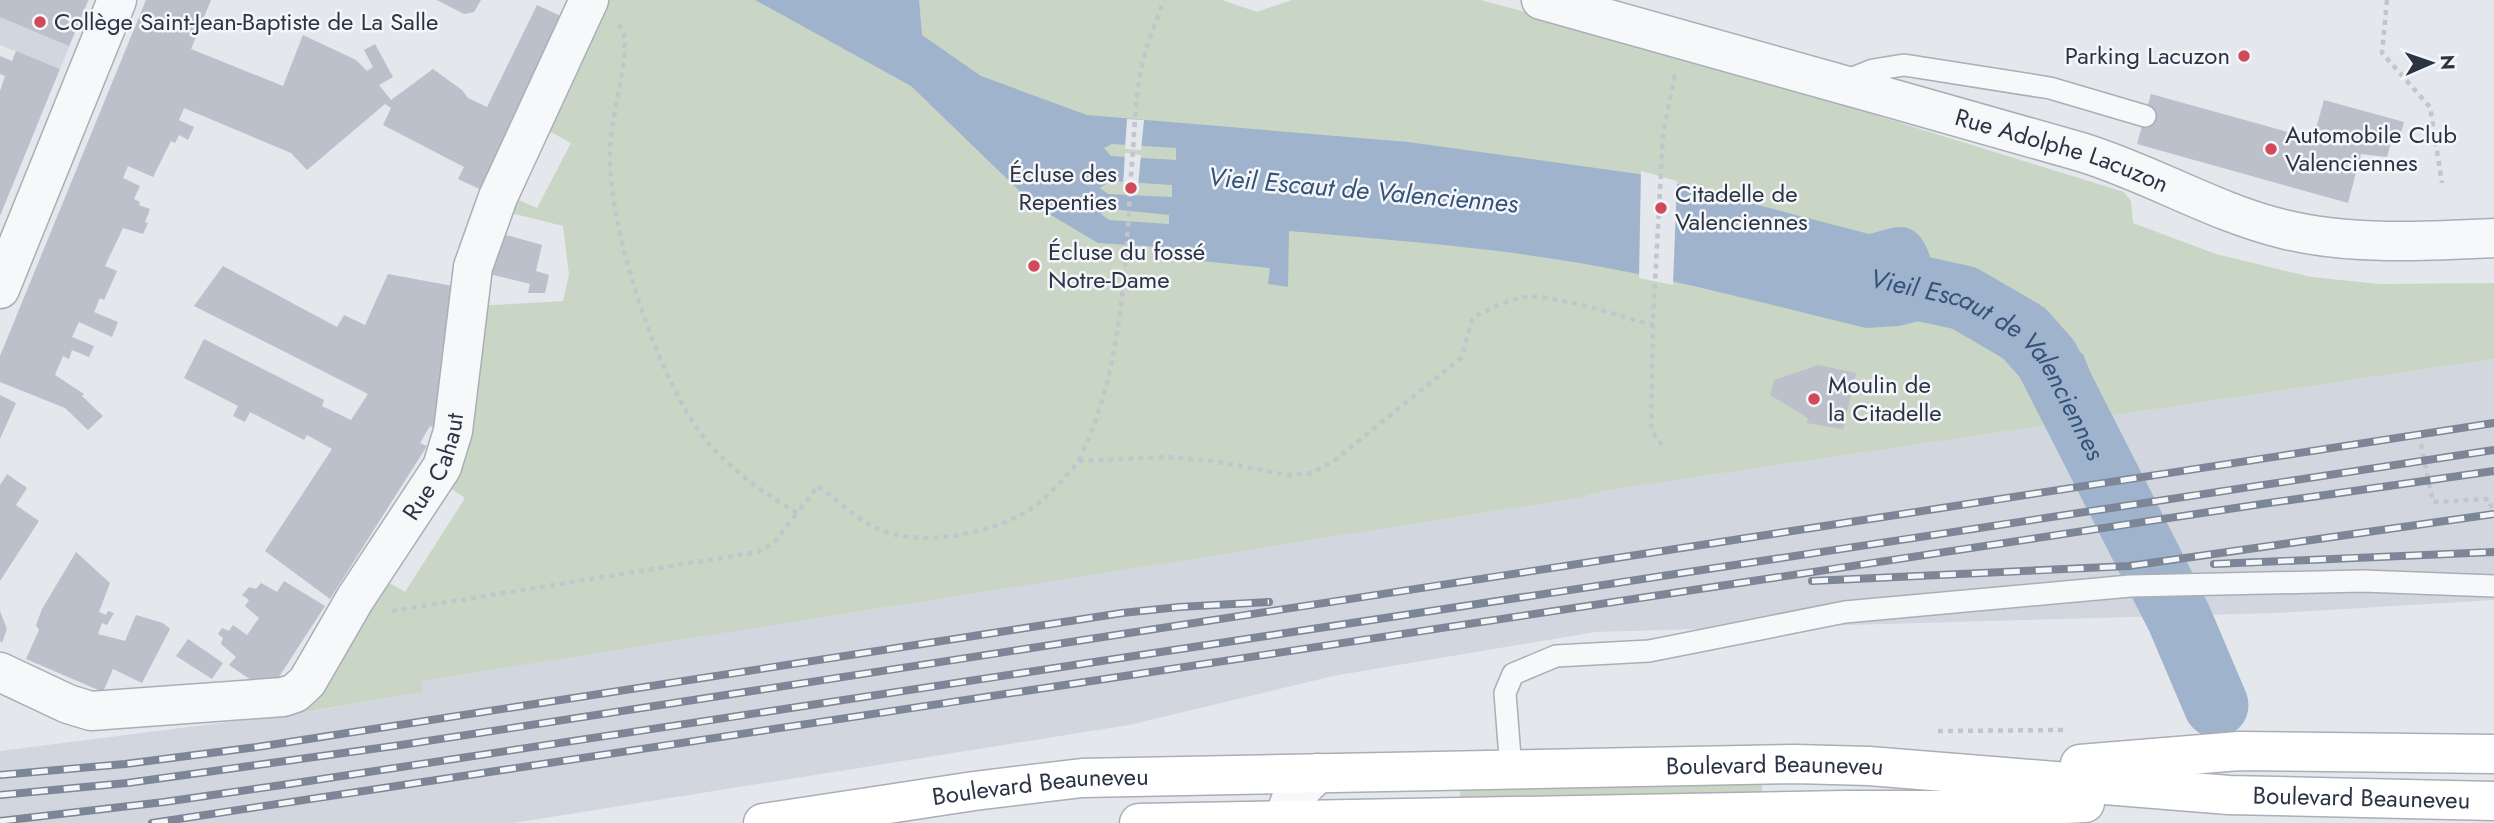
<svg xmlns="http://www.w3.org/2000/svg" width="2494" height="823" font-family="Jost,sans-serif">
<style>
.built{fill:#d2d6de}
.green{fill:#c9d6c5}
.water{fill:#9fb4cc;fill-rule:evenodd}
.pier{fill:#e4e7ec}
.lines{fill:none;stroke-linecap:round;stroke-linejoin:round}
.river{stroke:#9fb4cc;stroke-width:65}
.building{fill:#bbc0ca}
.service-casing{stroke:#a9aeb7;stroke-width:24}
.minor-casing{stroke:#a9aeb7;stroke-width:41}
.secondary-casing{stroke:#a9aeb7;stroke-width:41}
.path{stroke:#c2c5cb;stroke-width:4.5;stroke-dasharray:5 5;stroke-linecap:butt}
.service{stroke:#f7f8fa;stroke-width:21}
.minor{stroke:#f7f8fa;stroke-width:38}
.secondary{stroke:#fff;stroke-width:38}
.rail-casing{stroke:#7d8696;stroke-width:8}
.rail{stroke:#f4f6f9;stroke-width:5;stroke-dasharray:16;stroke-linecap:butt}
.poi-dot{fill:#d1495b;stroke:#f4f6f9;stroke-width:2.5}
.labels{text-anchor:middle;stroke-width:5;stroke-linejoin:round;paint-order:stroke}
.poi-label{font-size:24px;fill:#2b3445;stroke:#f4f6f9;text-anchor:start}
.street-label{font-size:24px;fill:#2b3445;stroke:#f4f6f9}
.water-label{font-size:26px;font-style:italic;fill:#34527a;stroke:#f4f6f9}
</style>
<rect width="100%" height="100%" fill="#e4e7ec"/>
<path class="built" d="M0,0H89L60,69L0,45Z
M2494,359V600L2277,613L1595,632L1333,676L1129,725L513,823H0V751L316,711L421,692L420,681L1578,498L1610,490Z"/>
<path class="green" d="M608,0H1222L1257,12L1292,0H1481L1668,51L2124,192L2131,201L2133,223L2216,254L2311,277L2380,284L2494,283V359L1610,490L1578,498L421,681L422,692L295,714L381,578L405,592L465,498L443,483L478,306L563,301L569,275L563,226L503,211L512,197L537,208L571,143L547,130Z
M1762,783V794L1460,800V788Z"/>
<path class="water" d="M755,0H919L922,35L981,76L1087,115L1408,142L1639,174L1869,234C1878,232 1888,228 1897,227C1928,225 1934,266 1934,288L1968,302L1973,290L2083,354L2108,416L2049,425L2009,347L1966,330V314L1929,303L1923,320L1899,326L1866,328C1763,303 1660,275 1554,259C1467,245 1377,239 1289,231L1288,287L1268,284L1270,268L1172,258L1173,248L1098,243L1034,205L911,86ZM1112,144L1176,148V160L1111,156L1104,148ZM1110,181L1172,185V197L1108,194L1100,188ZM1110,209L1169,215V224L1109,220L1101,214Z"/>
<path class="pier" d="M1127,119L1144,120L1141,150L1125,149Z
M1125,153L1141,155L1138,187L1123,186Z
M1641,171L1677,181L1673,285L1639,278Z"/>
<g class="lines">
<path class="river" id="s1" d="M1867,277L1964,298L2024,333L2047,359L2179,618L2216,705"/>
</g>
<path class="building" d="M0,0H88L69,46L0,17Z
M146,0H211L191,49L283,86L303,35L356,60L367,71L373,67L364,50L375,44L393,77L379,85L391,100L433,69L462,90L468,98L487,107L537,5L565,18L484,191L458,179L464,167L383,125L391,108L385,104L307,170L291,153L184,108L179,120L194,127L188,140L179,135L175,143L171,141L153,177L128,166L123,178L140,186L134,199L140,202L139,205L150,209L145,222L148,223L143,234L123,228L105,266L117,271L104,300L100,298L94,312L118,322L112,337L79,322L72,337L94,346L89,357L72,350L69,359L63,356L55,375L84,394L82,396L103,416L88,430L65,408L0,382V356Z
M437,0H481L474,12L464,14Z
M16,51L60,69L0,216V91L5,76L0,74V56L12,61Z
M2151,94L2313,139L2324,100L2404,122L2398,144L2391,142L2387,157L2361,154L2348,203L2137,144Z
M495,232L542,245L536,271L549,275L545,293H528L530,284L485,273Z
M223,266L337,327L344,315L365,325L388,274L453,286L434,428L430,426L420,443L427,446L330,599L265,551L332,449L307,435L304,440L250,412L245,422L233,416L238,406L184,378L204,339L324,400L322,406L351,420L368,394L194,306Z
M1818,365L1856,373L1843,429L1807,423L1808,418L1770,395L1774,380Z
M0,395L16,403L0,439Z
M7,474L27,488L16,505L39,521L0,581V485Z
M76,552L110,583L99,612L106,615L108,611L114,613L107,625L102,623L98,634L125,641L136,615L163,623L170,629L142,683L113,669L103,692L26,659L39,630L36,625L42,609Z
M284,581L325,606L269,692L229,665L236,657L221,644L223,638L218,634L222,628L229,631L233,625L247,635L259,618L245,606L249,600L242,595L249,587L256,589L261,583L277,592Z
M0,611L7,629L2,643L0,641Z
M188,639L223,663L212,679L176,656Z"/>
<g class="lines">
<g class="service-casing">
<path id="service" d="M1843,82L1873,70L1904,65L2050,88L2145,116
M1511,770L1505,693L1513,674L1556,656L1649,651L1845,612L2130,586L2363,581L2494,586"/>
</g>
<g class="minor-casing">
<g id="minor">
<path id="s2" d="M1541,0C1722,50 1901,101 2081,152C2150,173 2213,212 2283,229C2351,246 2425,241 2494,238"/>
<path d="M0,289L117,0"/>
<path id="s3" d="M0,672L68,704L91,711L283,697L295,693L307,682L355,599L442,467L453,431L473,267L498,197L589,0"/>
<path d="M1282,823L1291,799L1318,773"/>
</g>
</g>
<g class="secondary-casing">
<g id="secondary">
<path d="M2080,764L2239,751L2494,754"/>
<path id="s4" d="M763,823L974,791L1082,778L1795,764L1869,766L2229,795L2494,801"/>
<path d="M1139,823L1844,810H1950L2085,803"/>
</g>
</g>
<path class="path" d="M2387,0L2382,53L2430,107L2442,183
M619,24L624,34L625,50C622,83 612,116 610,150C607,226 659,386 709,444C735,473 764,493 797,513L818,486C836,499 854,517 874,527C915,549 992,534 1029,510C1049,497 1064,478 1079,461L1169,457L1213,461L1288,475L1312,473L1335,460L1461,358L1473,317C1488,310 1503,302 1519,298C1548,291 1621,317 1653,325
M2419,434L2433,502L2489,499L2494,516
M1662,445L1651,430L1653,320L1663,134L1675,74
M1079,460C1124,368 1125,263 1132,162C1135,129 1135,93 1143,61C1148,40 1157,20 1164,0
M392,611L758,552L774,543L797,513
M1938,731L2063,730"/>
<use href="#service" class="service"/>
<use href="#minor" class="minor"/>
<use href="#secondary" class="secondary"/>
<g class="rail-casing">
<path id="rail" d="M2214,564L2494,552
M1812,581L2129,566L2494,514
M0,775L125,764L257,747L1122,613L1179,607L1269,602
M0,795L127,783L401,745L2494,423
M0,821L164,802L289,784L2494,450
M152,823L2262,504L2494,471"/>
</g>
<use href="#rail" class="rail"/>
</g>
<g class="poi-dot">
<circle cx="40" cy="22" r="7"/>
<circle cx="2244" cy="56" r="7"/>
<circle cx="2271" cy="149" r="7"/>
<circle cx="1131" cy="188" r="7"/>
<circle cx="1661" cy="208" r="7"/>
<circle cx="1034" cy="266" r="7"/>
<circle cx="1814" cy="399" r="7"/>
</g>
<g class="labels">
<g class="poi-label">
<text x="54" y="30">Collège Saint-Jean-Baptiste de La Salle</text>
<text x="2230" y="64" text-anchor="end">Parking Lacuzon</text>
<text x="2285" y="143">Automobile Club<tspan x="2285" dy="28">Valenciennes</tspan></text>
<text x="1117" y="182" text-anchor="end">Écluse des<tspan x="1117" dy="28">Repenties</tspan></text>
<text x="1675" y="202">Citadelle de<tspan x="1675" dy="28">Valenciennes</tspan></text>
<text x="1048" y="260">Écluse du fossé<tspan x="1048" dy="28">Notre-Dame</tspan></text>
<text x="1828" y="393">Moulin de<tspan x="1828" dy="28">la Citadelle</tspan></text>
</g>
<g class="street-label">
<text dy="8" stroke="none"><textPath href="#s2" startOffset="542">Rue Adolphe Lacuzon</textPath></text>
<text dy="8" stroke="none"><textPath href="#s3" startOffset="572">Rue Cahaut</textPath></text>
<text dy="8" stroke="none"><textPath href="#s4" startOffset="1015">Boulevard Beauneveu</textPath></text>
<text dy="8" stroke="none"><textPath href="#s4" startOffset="280">Boulevard Beauneveu</textPath></text>
<text dy="8" stroke="none"><textPath href="#s4" startOffset="1603">Boulevard Beauneveu</textPath></text>
</g>
<g class="water-label">
<text transform="translate(1363 190) rotate(5)" y="9">Vieil Escaut de Valenciennes</text>
<text dy="9" stroke="none"><textPath href="#s1" startOffset="159">Vieil Escaut de Valenciennes</textPath></text>
</g>
</g>
<g transform="translate(2431 63) rotate(88)" stroke="#f4f6f9" stroke-width="5" paint-order="stroke">
<path d="M0-5L12 26L0 18L-12 26Z" fill="#2b3445"/>
<text y="-10" font-size="19" font-weight="bold" text-anchor="middle" fill="#2b3445">N</text>
</g>
</svg>
